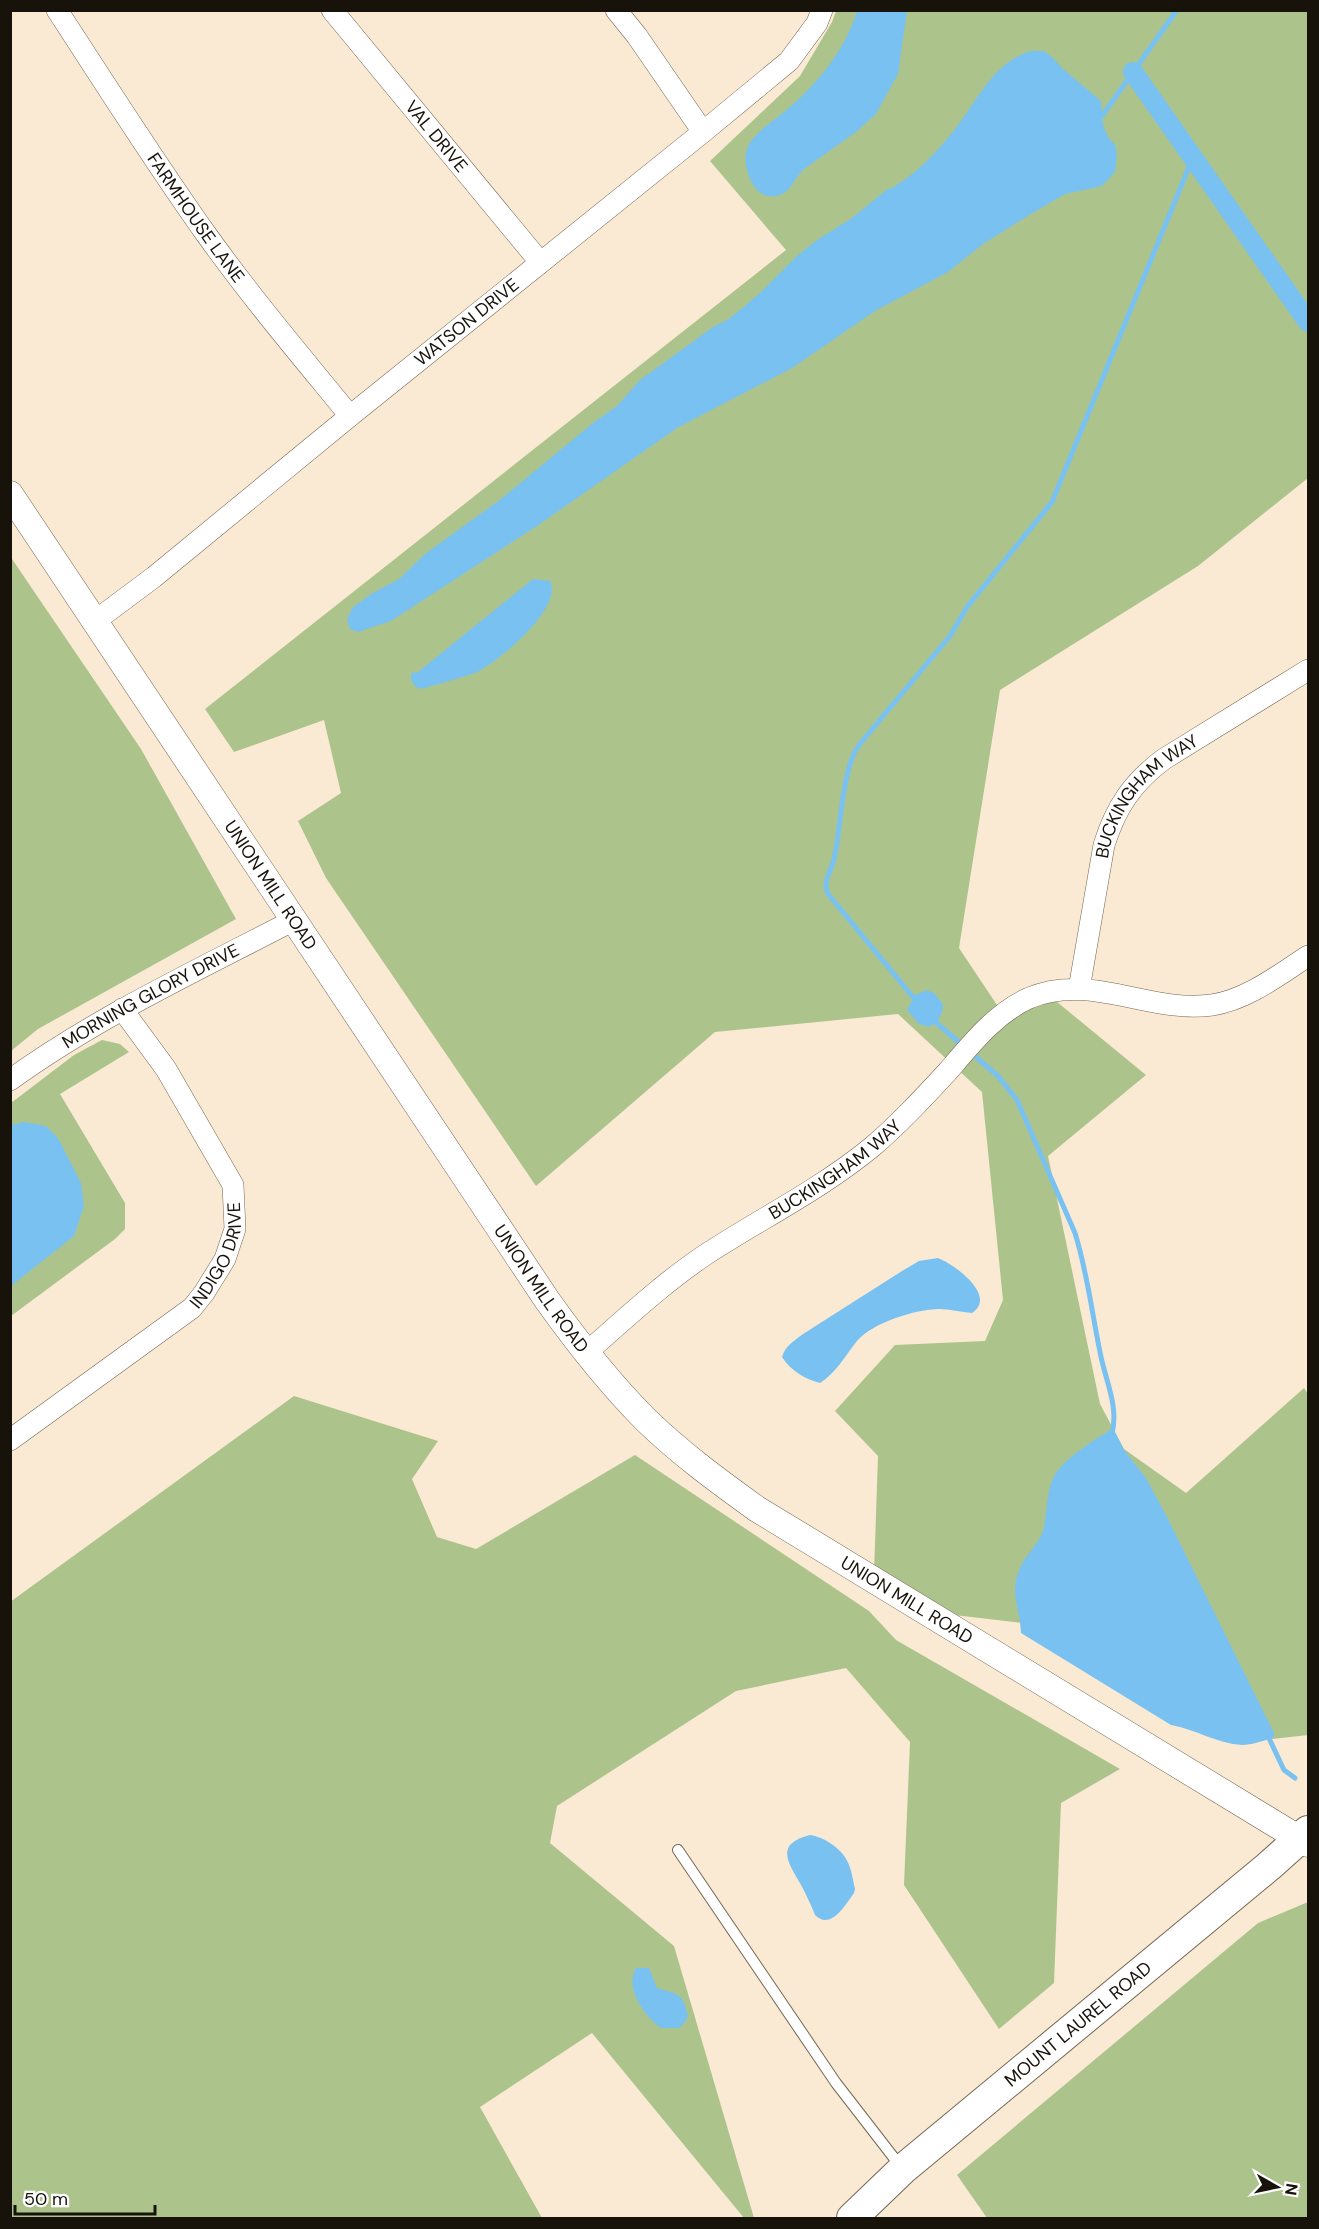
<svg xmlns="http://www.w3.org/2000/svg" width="1319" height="2229" font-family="'DM Sans',sans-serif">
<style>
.green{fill:#acc48b}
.water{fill:#79c1f1}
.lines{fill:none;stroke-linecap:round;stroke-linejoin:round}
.stream{stroke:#79c1f1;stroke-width:5}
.canal{stroke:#79c1f1;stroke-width:20}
.service-casing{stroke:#746754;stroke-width:12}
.minor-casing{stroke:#746754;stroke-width:22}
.tertiary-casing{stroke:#746754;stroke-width:27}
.secondary-casing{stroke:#746754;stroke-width:32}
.service{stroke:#fff;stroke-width:10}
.minor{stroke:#fff;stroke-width:21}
.tertiary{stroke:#fff;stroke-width:26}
.secondary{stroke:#fff;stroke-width:30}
.labels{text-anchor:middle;stroke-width:4.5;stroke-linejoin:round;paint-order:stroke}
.street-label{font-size:18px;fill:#17120a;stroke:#fff}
</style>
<rect width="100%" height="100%" fill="#faead4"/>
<path class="green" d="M836,11H1308V478L1198,566L1000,690L959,948L999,1008L1040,988L1146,1075L1048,1156L1100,1404L1124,1449L1186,1493L1304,1388L1308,1394V1735L1262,1740L1055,1627L937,1613L874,1573L878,1456L835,1411L895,1345L985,1341L1003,1300L982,1092L898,1014L715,1032L536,1186L326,878L298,821L341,793L324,720L234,752L205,709L786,250L710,161L800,76L832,22Z
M10,556L141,749L236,919L38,1029L11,1051Z
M102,1040L120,1044L129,1052L60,1094L125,1203V1229L115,1239L11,1316V1103L74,1055Z
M294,1396L438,1441L412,1479L437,1537L476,1549L635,1455L869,1611L896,1640L1120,1769L1061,1803L1054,1983L999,2029L904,1885L910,1742L846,1668L736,1691L557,1806L550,1843L674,1946L754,2218H744L592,2033L480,2107L542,2218H11L10,1602Z
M1308,1902V2218H987L957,2175L1258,1923Z"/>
<path class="water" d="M857,11H907L898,74L876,114L856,132L804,169C795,177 791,191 780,195C772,198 764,196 758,191C748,182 741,157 749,144C759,129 776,119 790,107C819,82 846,48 857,11Z
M1031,51H1044L1053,58L1063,69L1101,101L1103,125L1109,139L1115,144L1117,155L1115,172L1102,186L1065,194L1026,217L983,244L948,272L875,311L792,368L677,428L537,526L391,621L358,632L350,629L347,620L352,608L371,594L399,579L425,554L501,499L593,423L617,406L640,380L713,327L729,319L759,294L798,255L817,240L852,218L890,187L888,190C915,176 937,152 956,128C978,99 994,62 1031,51Z
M533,579L550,581C564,608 497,663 475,673C457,679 438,684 421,689C412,686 411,682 411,673L418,672Z
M927,990L934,993L943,1004C943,1014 939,1022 929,1027L919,1024L907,1010L915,995Z
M24,1122L46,1126L58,1138L81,1183L84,1206L74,1236L11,1286V1125Z
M938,1258C954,1264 998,1296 972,1313C961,1312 950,1309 939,1309C916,1309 872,1323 857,1341C845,1356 836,1373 820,1383C805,1379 791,1371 782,1357C785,1346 794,1341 803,1334L902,1271L919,1261Z
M1113,1428L1124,1450L1146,1478L1168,1519L1275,1735L1271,1739C1261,1741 1252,1745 1242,1745C1218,1744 1195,1729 1171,1725L1021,1633C1020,1607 1008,1592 1021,1566C1027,1553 1038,1545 1043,1531C1047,1515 1046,1497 1052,1481C1059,1460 1094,1441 1113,1428Z
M810,1835C825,1837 844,1850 849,1865C852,1872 853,1881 855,1889L854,1893C846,1904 831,1931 815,1915C811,1905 806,1894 801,1885C787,1861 775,1844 810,1835Z
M636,1968H649L657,1988C677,1994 683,1992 688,2016L685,2022L679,2028H661C645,2017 624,1988 636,1968Z"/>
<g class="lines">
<path class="stream" d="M1096,119L1102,116L1177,10
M917,1002L828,894C822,881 831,872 834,859C841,829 842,767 859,745L950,636L967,607L1052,502L1193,157
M931,1018L962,1045
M969,1051L998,1076L1017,1100L1075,1233C1087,1271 1092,1313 1100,1352C1105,1380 1119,1405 1112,1434
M1267,1734L1284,1770L1295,1778"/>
<path class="canal" d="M1133,72L1308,322"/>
<g class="service-casing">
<path id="service" d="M678,1850L836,2083L901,2167"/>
</g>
<g class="minor-casing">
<g id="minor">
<path id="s1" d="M57,10C106,85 154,161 206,234C251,297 301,356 350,416"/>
<path id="s2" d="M332,10L540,262"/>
<path d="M616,10L637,36L703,132"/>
<path id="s3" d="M95,621L154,577L350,416L703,132L789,61L817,23L822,10"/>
<path id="s4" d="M1079,989L1104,845C1116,807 1132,783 1164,759L1308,670"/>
<path id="s5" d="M10,1080C99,1016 198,970 294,920"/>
<path id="s6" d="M586,1353C625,1319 662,1284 705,1255C760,1219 821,1189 872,1147C900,1123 924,1097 949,1070C972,1043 996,1013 1029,998C1090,972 1150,1014 1212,1005C1247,1000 1280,974 1308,956"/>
<path id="s7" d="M10,1440L192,1308L204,1293L225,1259L235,1229L233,1185L166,1069L122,1009"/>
</g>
</g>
<g class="tertiary-casing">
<g id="tertiary">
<path id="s8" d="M10,494L547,1300C577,1342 609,1383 646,1420C680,1453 718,1481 757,1509L1308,1844"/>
</g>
</g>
<g class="secondary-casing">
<g id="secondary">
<path id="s9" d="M852,2218L903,2169L1269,1866L1308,1831"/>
</g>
</g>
<use href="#service" class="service"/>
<use href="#minor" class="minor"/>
<use href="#tertiary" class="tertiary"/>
<use href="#secondary" class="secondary"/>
</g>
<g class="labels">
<g class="street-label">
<text dy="6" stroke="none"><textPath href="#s2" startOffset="164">VAL DRIVE</textPath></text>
<text dy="6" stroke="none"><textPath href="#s1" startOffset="250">FARMHOUSE LANE</textPath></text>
<text dy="6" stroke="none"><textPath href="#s3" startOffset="477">WATSON DRIVE</textPath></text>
<text dy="6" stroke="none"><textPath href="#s4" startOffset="212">BUCKINGHAM WAY</textPath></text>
<text dy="6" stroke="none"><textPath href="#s8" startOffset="470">UNION MILL ROAD</textPath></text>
<text dy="6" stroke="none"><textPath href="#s5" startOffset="164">MORNING GLORY DRIVE</textPath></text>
<text dy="6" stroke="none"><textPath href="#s6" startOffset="310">BUCKINGHAM WAY</textPath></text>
<text dy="6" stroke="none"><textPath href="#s7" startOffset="285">INDIGO DRIVE</textPath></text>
<text dy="6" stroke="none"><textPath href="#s8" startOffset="956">UNION MILL ROAD</textPath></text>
<text dy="6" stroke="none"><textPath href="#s8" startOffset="1442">UNION MILL ROAD</textPath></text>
<text dy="6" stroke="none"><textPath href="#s9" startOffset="298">MOUNT LAUREL ROAD</textPath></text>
</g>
</g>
<rect width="1319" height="2229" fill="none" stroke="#17120a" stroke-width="24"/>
<g transform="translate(1277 2187) rotate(99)" stroke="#ffffff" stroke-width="4.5" paint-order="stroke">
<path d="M0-4.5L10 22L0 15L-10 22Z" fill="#17120a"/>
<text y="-9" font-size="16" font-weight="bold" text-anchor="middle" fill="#17120a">N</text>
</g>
<path d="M15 2205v9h140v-9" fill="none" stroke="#17120a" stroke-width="3"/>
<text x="24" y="2205" font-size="18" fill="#17120a" stroke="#ffffff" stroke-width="4.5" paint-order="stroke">50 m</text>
</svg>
